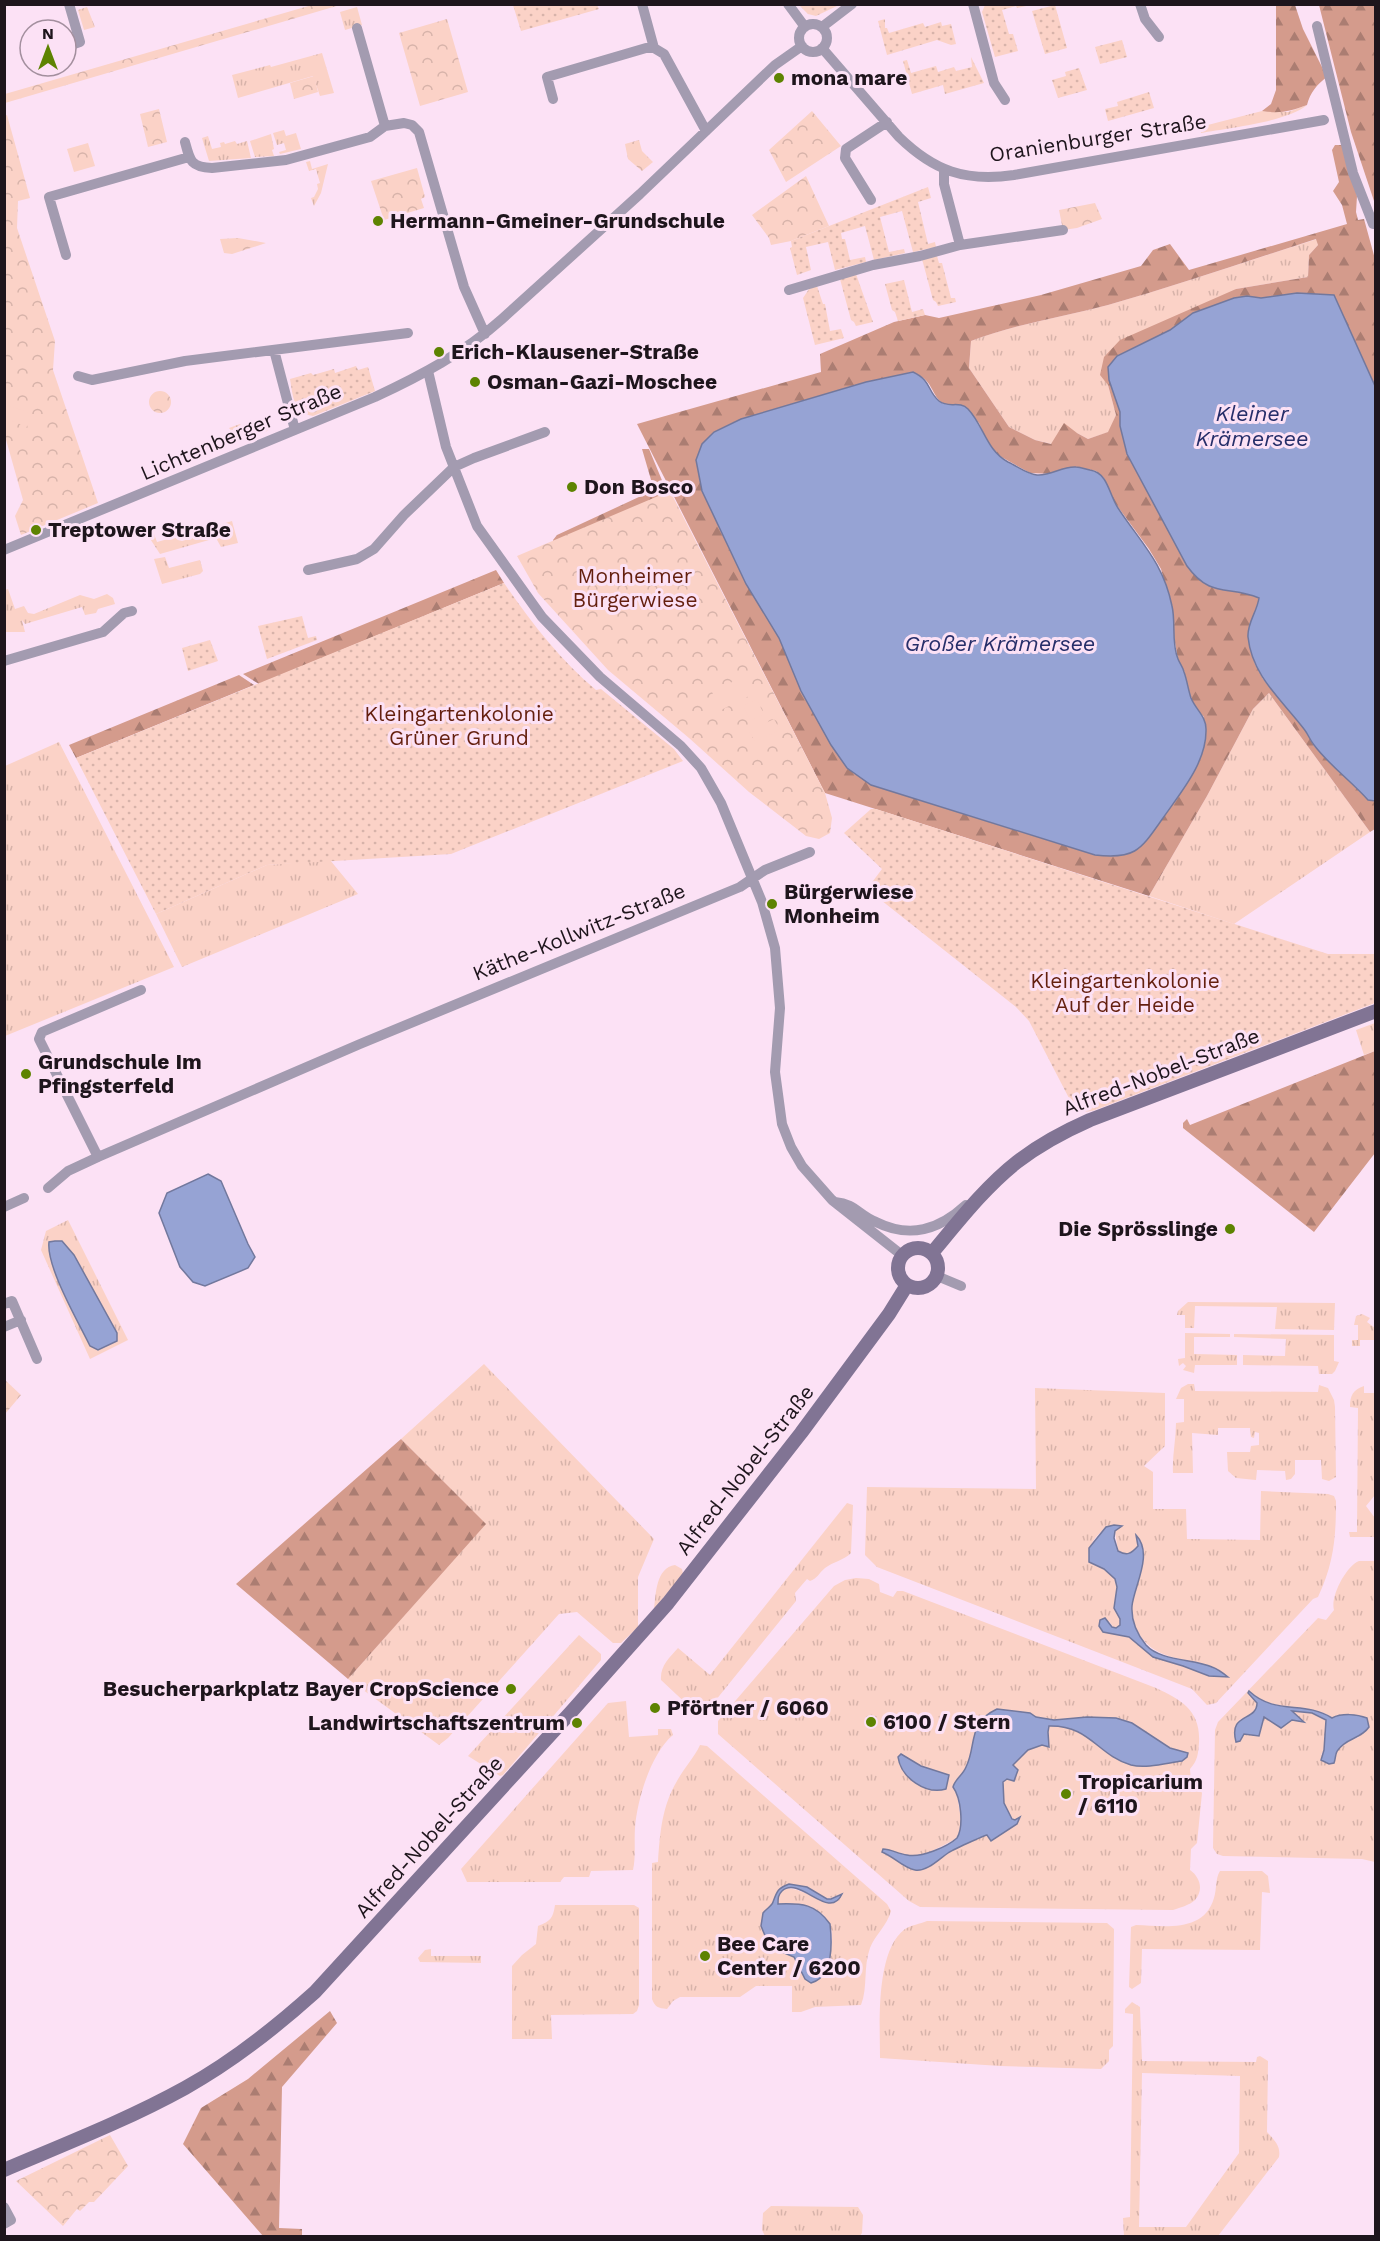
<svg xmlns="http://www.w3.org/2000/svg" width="1380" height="2241" font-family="'Work Sans',sans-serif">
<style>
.grass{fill:url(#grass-tufts);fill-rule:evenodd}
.forest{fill:url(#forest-firs);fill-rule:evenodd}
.park{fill:url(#park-crowns)}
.garden{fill:url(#garden-dots)}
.pitch{fill:#fbd2c7}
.water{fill:#96a3d4;stroke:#72789d;stroke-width:1.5}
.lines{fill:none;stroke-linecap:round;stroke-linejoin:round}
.street{stroke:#a39bb0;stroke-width:10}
.secondary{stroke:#817494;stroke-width:14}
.poi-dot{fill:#5d8301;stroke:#fce1f5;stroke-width:2}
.labels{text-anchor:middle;stroke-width:6;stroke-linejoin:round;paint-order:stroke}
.poi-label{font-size:21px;font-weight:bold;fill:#1e151c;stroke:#fce1f5;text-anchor:start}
.street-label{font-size:21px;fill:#1e151c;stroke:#fce1f5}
.park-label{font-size:21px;fill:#641f0e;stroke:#fce1f5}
.water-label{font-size:22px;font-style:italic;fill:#262e69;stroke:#fce1f5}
</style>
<defs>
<pattern id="grass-tufts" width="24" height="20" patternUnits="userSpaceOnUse" patternTransform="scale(1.5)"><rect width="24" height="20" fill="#fbd2c7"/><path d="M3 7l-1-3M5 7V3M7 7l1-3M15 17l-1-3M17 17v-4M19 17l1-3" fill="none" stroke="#d7b3aa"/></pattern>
<pattern id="forest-firs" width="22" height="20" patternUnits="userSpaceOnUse" patternTransform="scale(1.5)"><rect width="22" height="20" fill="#d49b8c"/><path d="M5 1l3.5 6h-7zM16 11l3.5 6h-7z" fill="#ab7d72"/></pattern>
<pattern id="park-crowns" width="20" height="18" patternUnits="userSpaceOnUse" patternTransform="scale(1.5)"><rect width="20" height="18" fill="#fbd2c7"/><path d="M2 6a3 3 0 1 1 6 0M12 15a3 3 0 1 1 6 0" fill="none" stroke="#d7b3aa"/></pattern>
<pattern id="garden-dots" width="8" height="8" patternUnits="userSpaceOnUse" patternTransform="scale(1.5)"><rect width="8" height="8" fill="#fbd2c7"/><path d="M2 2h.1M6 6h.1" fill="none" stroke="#d7b3aa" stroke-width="1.8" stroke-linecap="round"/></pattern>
</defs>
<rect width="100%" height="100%" fill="#fce1f5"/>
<path class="grass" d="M87,7L95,27L84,30L78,10Z
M357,7L362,25L345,30L340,12Z
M322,53L334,93L320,96L313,76L238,98L232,75L270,65L271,67Z
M1307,105C1287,122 1228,128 1201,133L1200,127L1262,111L1288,112Z
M284,130L286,136L296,133L301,149L280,154L279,152L286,150L284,143L277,145L273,133Z
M271,134L274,149L272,150L274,156L255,157L250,141Z
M208,136L212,149L221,147L220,143L224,142L225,144L235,141L237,144L247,141L251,158L209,161L202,138Z
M310,161L312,169L328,164L321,193L314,206L311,198L314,197L318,189L317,184L320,183L316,169L309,171L306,162Z
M1317,239L1318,245L1309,255L1308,277L1236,289L1108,385L1116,415L1109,432L1088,439L1077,433L1052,444L1035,440L1009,427L969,368L971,341C1016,324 1062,317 1108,305C1178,285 1247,261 1317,239Z
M232,521L238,543L221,547L216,538L160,554L145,531H153L157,542L175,537L178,540L182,541L220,530L219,525Z
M165,557L169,568L200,560L203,571L200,574L162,584L154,559Z
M8,589L15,609L24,606L28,613L34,614L80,595L94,599L107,594L113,598L115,604L98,609L96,613L85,615L82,607L25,624L22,620L25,632H5V590Z
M1269,693L1370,832L1234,924L1149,896L1207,796L1253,709Z
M59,742L174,967L5,1036V766Z
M330,860L358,894L182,967L156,914L267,865Z
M1375,1023V1051L1364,1055L1356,1030Z
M68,1220L128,1340L90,1359L41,1250L46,1231Z
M1188,1302L1335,1303L1334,1330L1275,1329L1277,1307L1195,1306L1194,1328H1185V1315H1177L1178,1311Z
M1362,1314L1370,1318L1367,1322L1375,1328V1340H1360V1346H1352V1340H1358V1325H1354L1356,1316Z
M1185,1333L1230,1334V1337H1194V1354L1237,1355V1365H1195L1194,1373L1183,1370L1186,1366L1183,1363L1179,1366L1178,1359L1185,1358Z
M1234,1334L1334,1335V1361L1339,1362L1335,1371L1332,1374H1319L1318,1366L1243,1365V1355L1285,1356L1286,1339L1234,1337Z
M484,1364L654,1539L638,1577V1627L621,1643H613L577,1612L559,1614L448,1738L439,1745L348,1679L485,1524L401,1439Z
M1188,1384H1194L1195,1391L1318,1392L1319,1385L1328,1388L1334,1400L1335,1407L1336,1477L1329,1481L1322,1479L1321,1460H1295V1474L1291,1479L1286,1480L1285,1471L1257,1470L1256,1480L1236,1478L1228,1471L1227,1452H1250L1251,1446L1259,1445V1433L1255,1432L1254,1438L1251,1437L1250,1428H1218V1435L1192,1433L1193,1473H1173C1172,1456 1176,1440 1176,1423L1184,1422V1399H1176L1181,1388Z
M1364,1386V1393H1375V1495L1366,1506L1375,1518V1537H1350L1349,1532H1357L1358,1408L1350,1407C1350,1395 1353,1390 1364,1386Z
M1035,1388L1165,1393V1446L1144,1466L1153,1472V1509H1186L1187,1539L1260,1540L1261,1491L1328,1494L1334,1496L1336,1501C1336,1537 1334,1563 1318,1597L1313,1599L1216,1703L1207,1705L1192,1689L877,1567L865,1555L867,1487L1036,1489ZM1114,1525L1118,1551L1123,1554L1129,1555L1138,1546L1136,1538C1151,1560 1136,1583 1132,1605C1131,1615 1133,1624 1138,1632C1158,1668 1200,1653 1227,1677L1209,1676L1183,1666L1153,1657L1129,1637L1109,1633V1621L1113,1627L1116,1628L1120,1625V1619L1114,1608L1117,1587L1115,1579L1104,1569L1089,1562C1086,1546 1098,1530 1114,1525Z
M847,1503L853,1505L851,1553C844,1560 833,1562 825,1568C819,1573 817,1579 810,1581L807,1579L795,1593L796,1601L707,1711L700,1713L692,1709L661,1680C660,1666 669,1658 678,1648L710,1675Z
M1359,1561H1375V1862L1362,1859L1223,1856L1217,1854L1213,1848L1215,1730L1218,1722L1318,1618L1326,1620L1334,1610C1330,1597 1346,1566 1359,1561ZM1249,1691C1274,1712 1295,1704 1324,1713C1336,1718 1348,1729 1359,1737C1342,1743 1340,1751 1321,1755L1324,1750L1326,1720L1312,1713L1291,1711L1301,1721L1292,1720L1284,1725L1264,1717L1258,1735L1244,1734L1239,1720C1248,1716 1257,1715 1257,1703L1248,1693Z
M675,1565L682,1569L683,1574L654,1609C656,1593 656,1568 675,1565Z
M856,1578L869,1579L879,1584L880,1592L893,1597L897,1591H903L1156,1688C1182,1700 1201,1711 1199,1743C1198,1754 1198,1760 1190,1769L1191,1781L1198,1786L1202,1793L1197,1843L1191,1849L1190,1870C1200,1877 1204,1890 1195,1900C1190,1905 1179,1908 1173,1910L920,1907L909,1901L718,1734V1721L834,1586L845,1580ZM997,1709L1030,1713L1036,1717L1054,1720L1087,1717L1116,1718L1132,1723L1170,1748L1177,1750C1171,1754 1164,1760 1157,1763C1128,1776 1103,1747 1082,1732C1073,1726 1059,1726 1049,1726L1045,1745C1032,1745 1020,1754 1013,1765L1017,1770L1014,1780H1005C999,1791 1003,1813 1015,1820L1019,1817L990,1840L987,1835L954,1849L925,1869L918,1871L908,1868L882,1851L912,1856L924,1855L958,1838C965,1823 958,1808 957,1793C956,1779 965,1775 968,1764C977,1737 970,1727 997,1709Z
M579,1635L601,1654V1660L503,1775L500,1776L468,1756Z
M626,1701L629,1737L658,1735V1729H671L673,1735C651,1753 637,1800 635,1828C634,1842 636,1856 633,1870L591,1871L589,1877H564L560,1882H467L461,1869L608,1703Z
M700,1745L707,1746L887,1904L891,1911C887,1926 875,1935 870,1948C863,1967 868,1987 861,2005L815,2007L801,2012H792V1986H756L740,1997H680L673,2001L667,2009C658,2008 655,2007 652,1999V1863L658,1862C660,1833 662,1806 677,1781C684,1768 694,1758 700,1745ZM781,1887C789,1887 798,1886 805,1887C821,1891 821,1905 840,1894L834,1903C818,1904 777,1869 778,1904C833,1902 842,1928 823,1976L805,1979L794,1957L782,1952L770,1906L773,1905Z
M1220,1871H1262L1268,1876L1270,1893L1262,1892L1260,1950L1142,1949L1141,1983L1132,1989L1129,1987L1131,1927L1136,1925C1164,1926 1204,1933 1214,1898C1217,1889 1215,1879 1220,1871Z
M555,1905H634L639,1908V2005L637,2011L633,2014L551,2015L552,2039H512V1966L522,1955L536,1944L538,1926C551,1921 553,1918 555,1905Z
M927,1921L1107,1923L1114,1929L1113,2046L1109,2050V2061L1101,2069L1000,2066L880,2058C880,2025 875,1951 905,1929C911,1925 920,1924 927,1921Z
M431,1949V1956H481V1963L420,1962L418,1958L425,1950Z
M1132,2002L1140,2007L1142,2061L1256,2062L1257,2057L1260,2056L1268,2061L1267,2132C1274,2140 1281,2146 1279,2157L1218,2236H1124L1123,2218L1130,2217L1133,2014L1125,2013V2009ZM1142,2073L1240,2076L1239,2153L1186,2227H1139Z
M771,2206L858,2207L863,2215L862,2233L860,2236H765L762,2230L763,2213Z"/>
<path class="forest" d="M1276,5H1295L1303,29L1327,77C1317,84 1310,93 1307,105C1291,111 1280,114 1262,111L1271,104L1276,90Z
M1319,5H1375V204L1351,132Z
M1335,145H1343L1357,196L1356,212L1358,220L1364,219L1375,259V386L1334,295L1297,293L1261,298L1247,296L1234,298L1193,313L1170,330L1117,356L1108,367L1109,380L1120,412V426L1127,454L1187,566C1211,599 1228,585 1259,598L1257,610L1248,635L1255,664L1263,679L1305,730L1314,746L1368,800L1375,801V829L1370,832L1269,693L1253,709L1207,796L1149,896L825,793L637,424L821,372L820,354L894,322L925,315L939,318L1041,295L1141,266L1153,250L1170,244L1189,270L1347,224L1342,205L1333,191L1339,182L1332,150ZM1316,239L1318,245L1309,255L1308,277L1236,289L1120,340L1104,357L1100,375L1108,385L1116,415L1108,432L1088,439L1077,433L1064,423L1051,444L1035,440L1009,427L969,368L971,341C1016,324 1062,317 1108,305C1178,285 1247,261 1316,239ZM913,372C919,375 925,378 929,384C936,395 938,406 954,405L979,423L990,447L996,454L1030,473L1053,474L1076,467L1096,471L1104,478L1115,503L1149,549L1161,569L1174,617L1173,631L1178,660L1184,671L1190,695L1196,709L1204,717L1095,855L871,785L746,584L702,491L696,460L714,432L741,419L866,382Z
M642,449H649L666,490L664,500L554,544L553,540L557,535L654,490Z
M496,570L504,583L259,684L243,674Z
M239,675L254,685L76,758L69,745Z
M1375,1051V1153L1314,1232L1183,1128V1123L1187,1119L1190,1125Z
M401,1439L486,1524L348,1679L236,1584Z
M330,2011L337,2023L282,2087L279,2228L302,2229V2236H263L183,2144L201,2108L248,2079Z"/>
<path class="park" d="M312,5H340L5,103V94Z
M447,19L468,92L420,106L399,33Z
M314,76L318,92L294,99L290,83Z
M159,109L167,142L148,147L140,114Z
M812,111L841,146L786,182L769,150Z
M7,115L30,198L18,201L17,228L55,341L53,370L98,503L21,535L15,516L23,500L5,436L4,116Z
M639,140L642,151L653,162L642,171L628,159L625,144Z
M88,143L95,166L74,172L67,149Z
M417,168L425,197L421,199L424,208L384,220L371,181Z
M806,176L829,226L791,241L771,245L769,238L752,215Z
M1095,203L1102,219L1077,228L1063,230L1059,210Z
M238,238L266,243L232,254L224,253L220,239Z
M149 402a11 11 0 1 1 22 0a11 11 0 1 1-22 0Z
M267,418L271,429L261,434L255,429L236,436L229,428L240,424L242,427Z
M670,491L825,793L832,818L830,833L819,839L806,836L749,792L689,738L608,670L538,593L517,556Z
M5,1380L21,1395L5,1414Z
M110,2135L128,2166L94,2202H89L80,2211L77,2209L63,2226L16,2181Z"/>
<path class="garden" d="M513,5H597L599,9L521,31Z
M799,5H839L816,16L808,14Z
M985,5H1025L1026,6L1017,8L1016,6L1002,10L1009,34H1013L1018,51L995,57L982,12Z
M1055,5L1067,48L1045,54L1032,11Z
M885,19V28H887L889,33L923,23L925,27L941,22L942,26L951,24L956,44L951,45L937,40L887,55L878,21Z
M1122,40L1127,57L1100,64L1095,47Z
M971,57L984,83L945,94L943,85L912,94L903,61L907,60L911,73L936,66L938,72L954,67L956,71L972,67Z
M1079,68L1087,90L1058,98L1052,80L1066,76L1065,72Z
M1149,92L1154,108L1108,121L1105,109L1118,106L1117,102Z
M928,187L931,198L918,202L928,244L935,242L936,247L913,252L902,211L880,217L889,252L904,249L905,253L874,260L865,226L841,233L842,239H845L850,260L865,257L866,262L835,270L828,242L806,247L811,270L797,275L790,248L792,247L791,241Z
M937,256L939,263H942L951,298H955L956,302L938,306L936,302L933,300L922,259Z
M856,274L873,322L856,326L854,322L851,320L840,279Z
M904,280L912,312L923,309L925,315L898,321L895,312L892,310L885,284Z
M817,286L823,304H825L830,331L841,329L844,338L815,345L803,298L809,289Z
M356,366L358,370L368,367L375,391L313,416C293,413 293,396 290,379L311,373L313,375L334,369L335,373Z
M504,583C530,621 560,660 596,690L601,689L674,749L683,761L451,854L267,865L156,914L76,758Z
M302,616L308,638L316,636L317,640L267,659L258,626Z
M210,640L218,661L188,671L182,648Z
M871,809H876L1328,954H1375V1003L1095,1110C1084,1113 1078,1112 1071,1102L1029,1021L1016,1007L867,889L882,869L844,833Z"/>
<path class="pitch" d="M5,404L32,414L27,427L5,418Z
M744,676L753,694L721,710L712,692Z
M757,700L764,714L750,720L743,706Z
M774,719L780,730L755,742L749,731Z"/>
<path class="water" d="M1297,293L1334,295L1375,386V801L1368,800C1351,781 1329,765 1314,745C1310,740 1308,734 1304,729C1282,700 1252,676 1248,637C1247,623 1257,612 1259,598C1228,585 1211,599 1187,566L1127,454L1120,426V412L1109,380L1108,367L1117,356L1170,330L1193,313L1234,298L1247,296L1261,298Z
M913,372C932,381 927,391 939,401C949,409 959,400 968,409C984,426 986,450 1008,462C1017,466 1027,474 1037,475C1051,476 1062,466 1076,467C1081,467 1085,469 1090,470C1096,471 1100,473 1104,479C1110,488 1112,499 1118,508C1141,543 1163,562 1172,606C1176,623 1171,642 1178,659C1180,664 1183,667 1184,672C1187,680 1188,689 1191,698C1196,710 1206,716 1206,729C1207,762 1181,792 1163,818C1141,849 1136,860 1095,855L871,785L847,768L831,745L801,691L779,638L746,584L702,491L696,460L702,444L714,432L741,419L866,382Z
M208,1174L221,1181L248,1244L255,1257L248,1268L205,1286L193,1282L180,1267L159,1213L167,1193Z
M55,1241H62L74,1255L117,1333V1341L98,1350L90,1346C79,1323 46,1267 49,1242Z
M1114,1525L1122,1526L1115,1531L1114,1538L1118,1551C1127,1556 1131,1554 1138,1546L1136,1535C1154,1554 1134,1586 1132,1606C1131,1621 1137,1634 1146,1645C1160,1661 1194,1659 1212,1667C1218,1669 1223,1673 1228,1677L1209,1676L1183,1666L1153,1657L1129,1637L1103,1632L1099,1626L1100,1620L1105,1618L1112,1627L1116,1628L1120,1625V1619L1114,1608L1117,1587L1115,1579L1104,1569L1089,1562V1548L1106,1527Z
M1249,1691C1276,1716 1304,1700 1332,1718C1342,1713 1357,1714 1367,1718L1369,1727C1361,1739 1346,1738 1338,1750C1335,1753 1336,1758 1334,1763L1329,1764L1321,1760L1324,1750L1326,1720L1312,1713L1292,1711L1304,1722L1292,1720L1281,1728L1264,1717L1259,1736L1244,1734L1240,1741L1236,1742C1228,1712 1257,1722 1257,1703L1248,1693Z
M997,1709L1030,1713L1036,1717L1054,1720L1087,1717L1116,1718L1132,1723L1170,1748L1188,1753L1187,1757L1182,1761C1167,1763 1146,1769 1131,1765C1097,1755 1090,1725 1049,1726L1048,1732L1049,1747L1042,1745L1028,1750L1013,1765L1018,1770L1014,1781L1007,1779L1003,1782L1004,1803L1012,1819L1015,1820L1020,1817L1017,1824L991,1841L987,1835C983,1836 952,1850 948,1853C939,1859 927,1872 915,1870C903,1868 893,1856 882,1852L883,1849C891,1849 898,1854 907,1855C921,1858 947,1847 957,1838C964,1826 961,1798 953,1787C955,1779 963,1775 966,1767C977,1745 967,1723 997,1709Z
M901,1754L921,1766L949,1775L946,1789C926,1795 901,1778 898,1757Z
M789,1884L807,1887L827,1899H831L842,1894C829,1922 800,1875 782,1891C778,1895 778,1898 778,1904C802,1903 816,1904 830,1924C832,1942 834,1977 811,1983L805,1979L794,1957L782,1952L766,1938L761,1926L763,1913C766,1909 772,1906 773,1902C777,1891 778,1888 789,1884Z"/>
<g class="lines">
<path class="street" d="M69,4L80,42L71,45
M642,4L654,48
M788,4L805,27
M973,4L994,83L1005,100
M1140,4L1145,19L1159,37
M799 38a14 14 0 1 1 28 0a14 14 0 1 1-28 0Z
M1317,26L1353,173L1373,224
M822,27L852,4
M357,28L385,126
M822,48L899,137C934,171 965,182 1014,175L1324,120
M553,99L547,77L646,48H654L664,54L706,131
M185,142C190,161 191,167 212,168L286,160L370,137L385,126L404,123L412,125L419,132L464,287L485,334
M944,170V184L960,245
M871,200L845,158L846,149L887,122
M66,255L49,197L189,157
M789,290L873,265L920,256L960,245L1063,230
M274,350L295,430
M428,371L446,447L477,526L542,617L600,677L681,746L701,768L721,803L762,902L775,948L780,1008L775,1072L782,1124L791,1147L802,1166L832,1200L903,1256
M78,376L92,380L185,361L408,333
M4,550L375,397C420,376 464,353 502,319L640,194L775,65L802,46
M308,570L357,559L374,549L404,515L454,467L474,458L545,432
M4,661L103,632L124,613L132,611
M98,1157L39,1039L42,1032L141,990
M48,1188L68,1171L98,1157L360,1044L740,887L765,870L810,852
M835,1202C856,1204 858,1215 876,1222C910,1239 939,1230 966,1205
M4,1207L24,1198
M937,1276L961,1286
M4,1304L12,1301L37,1359
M4,1327L21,1320
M4,2207L11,2220L4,2224"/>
<path class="secondary" d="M898 1268a20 20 0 1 1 40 0a20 20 0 1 1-40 0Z
M932,1253C958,1222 985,1187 1017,1162C1039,1145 1065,1131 1090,1120L1376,1011
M4,2170C65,2144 127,2120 185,2088C232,2062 275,2028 315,1992L572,1711L668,1603L801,1433L889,1314L907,1285"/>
</g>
<g class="poi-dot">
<circle cx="779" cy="78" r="6"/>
<circle cx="378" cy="221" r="6"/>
<circle cx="439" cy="352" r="6"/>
<circle cx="475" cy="382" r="6"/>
<circle cx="572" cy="487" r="6"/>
<circle cx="36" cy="530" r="6"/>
<circle cx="772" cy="904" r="6"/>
<circle cx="26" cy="1074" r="6"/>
<circle cx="1230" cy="1229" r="6"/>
<circle cx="511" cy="1689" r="6"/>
<circle cx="655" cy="1708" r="6"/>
<circle cx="871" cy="1722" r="6"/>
<circle cx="577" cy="1723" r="6"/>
<circle cx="1066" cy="1794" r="6"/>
<circle cx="705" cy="1956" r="6"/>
</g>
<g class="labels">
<g class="poi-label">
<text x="791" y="85">mona mare</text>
<text x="390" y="228">Hermann-Gmeiner-Grundschule</text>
<text x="451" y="359">Erich-Klausener-Straße</text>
<text x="487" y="389">Osman-Gazi-Moschee</text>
<text x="584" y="494">Don Bosco</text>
<text x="48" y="537">Treptower Straße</text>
<text x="784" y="899">Bürgerwiese<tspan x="784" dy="24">Monheim</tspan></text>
<text x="38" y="1069">Grundschule Im<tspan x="38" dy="24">Pfingsterfeld</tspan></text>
<text x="1218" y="1236" text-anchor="end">Die Sprösslinge</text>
<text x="499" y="1696" text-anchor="end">Besucherparkplatz Bayer CropScience</text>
<text x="667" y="1715">Pförtner / 6060</text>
<text x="883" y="1729">6100 / Stern</text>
<text x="565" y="1730" text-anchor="end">Landwirtschaftszentrum</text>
<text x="1078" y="1789">Tropicarium<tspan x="1078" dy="24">/ 6110</tspan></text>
<text x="717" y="1951">Bee Care<tspan x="717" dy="24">Center / 6200</tspan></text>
</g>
<g class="street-label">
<text transform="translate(1098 138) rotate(-9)" y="7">Oranienburger Straße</text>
<text transform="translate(241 432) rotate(-23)" y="7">Lichtenberger Straße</text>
<text transform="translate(579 932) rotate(-22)" y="7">Käthe-Kollwitz-Straße</text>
<text transform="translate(1161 1072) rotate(-21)" y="7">Alfred-Nobel-Straße</text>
<text transform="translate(745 1470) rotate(-52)" y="7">Alfred-Nobel-Straße</text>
<text transform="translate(429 1837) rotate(-48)" y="7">Alfred-Nobel-Straße</text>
</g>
<g class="park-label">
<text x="635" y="583">Monheimer<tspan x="635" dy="24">Bürgerwiese</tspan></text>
<text x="459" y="721">Kleingartenkolonie<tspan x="459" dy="24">Grüner Grund</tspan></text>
<text x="1125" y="988">Kleingartenkolonie<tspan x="1125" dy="24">Auf der Heide</tspan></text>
</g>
<g class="water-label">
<text x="1252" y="421">Kleiner<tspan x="1252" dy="25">Krämersee</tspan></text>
<text x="1000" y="651">Großer Krämersee</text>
</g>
</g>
<rect width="1380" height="2241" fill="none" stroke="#1e151c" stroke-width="12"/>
<g transform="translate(48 48)"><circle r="28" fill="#fce1f5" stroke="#a38f9e" stroke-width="1.5"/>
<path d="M0-4.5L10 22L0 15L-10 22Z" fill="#5d8301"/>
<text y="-9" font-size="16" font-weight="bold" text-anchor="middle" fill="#1e151c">N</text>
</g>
</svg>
